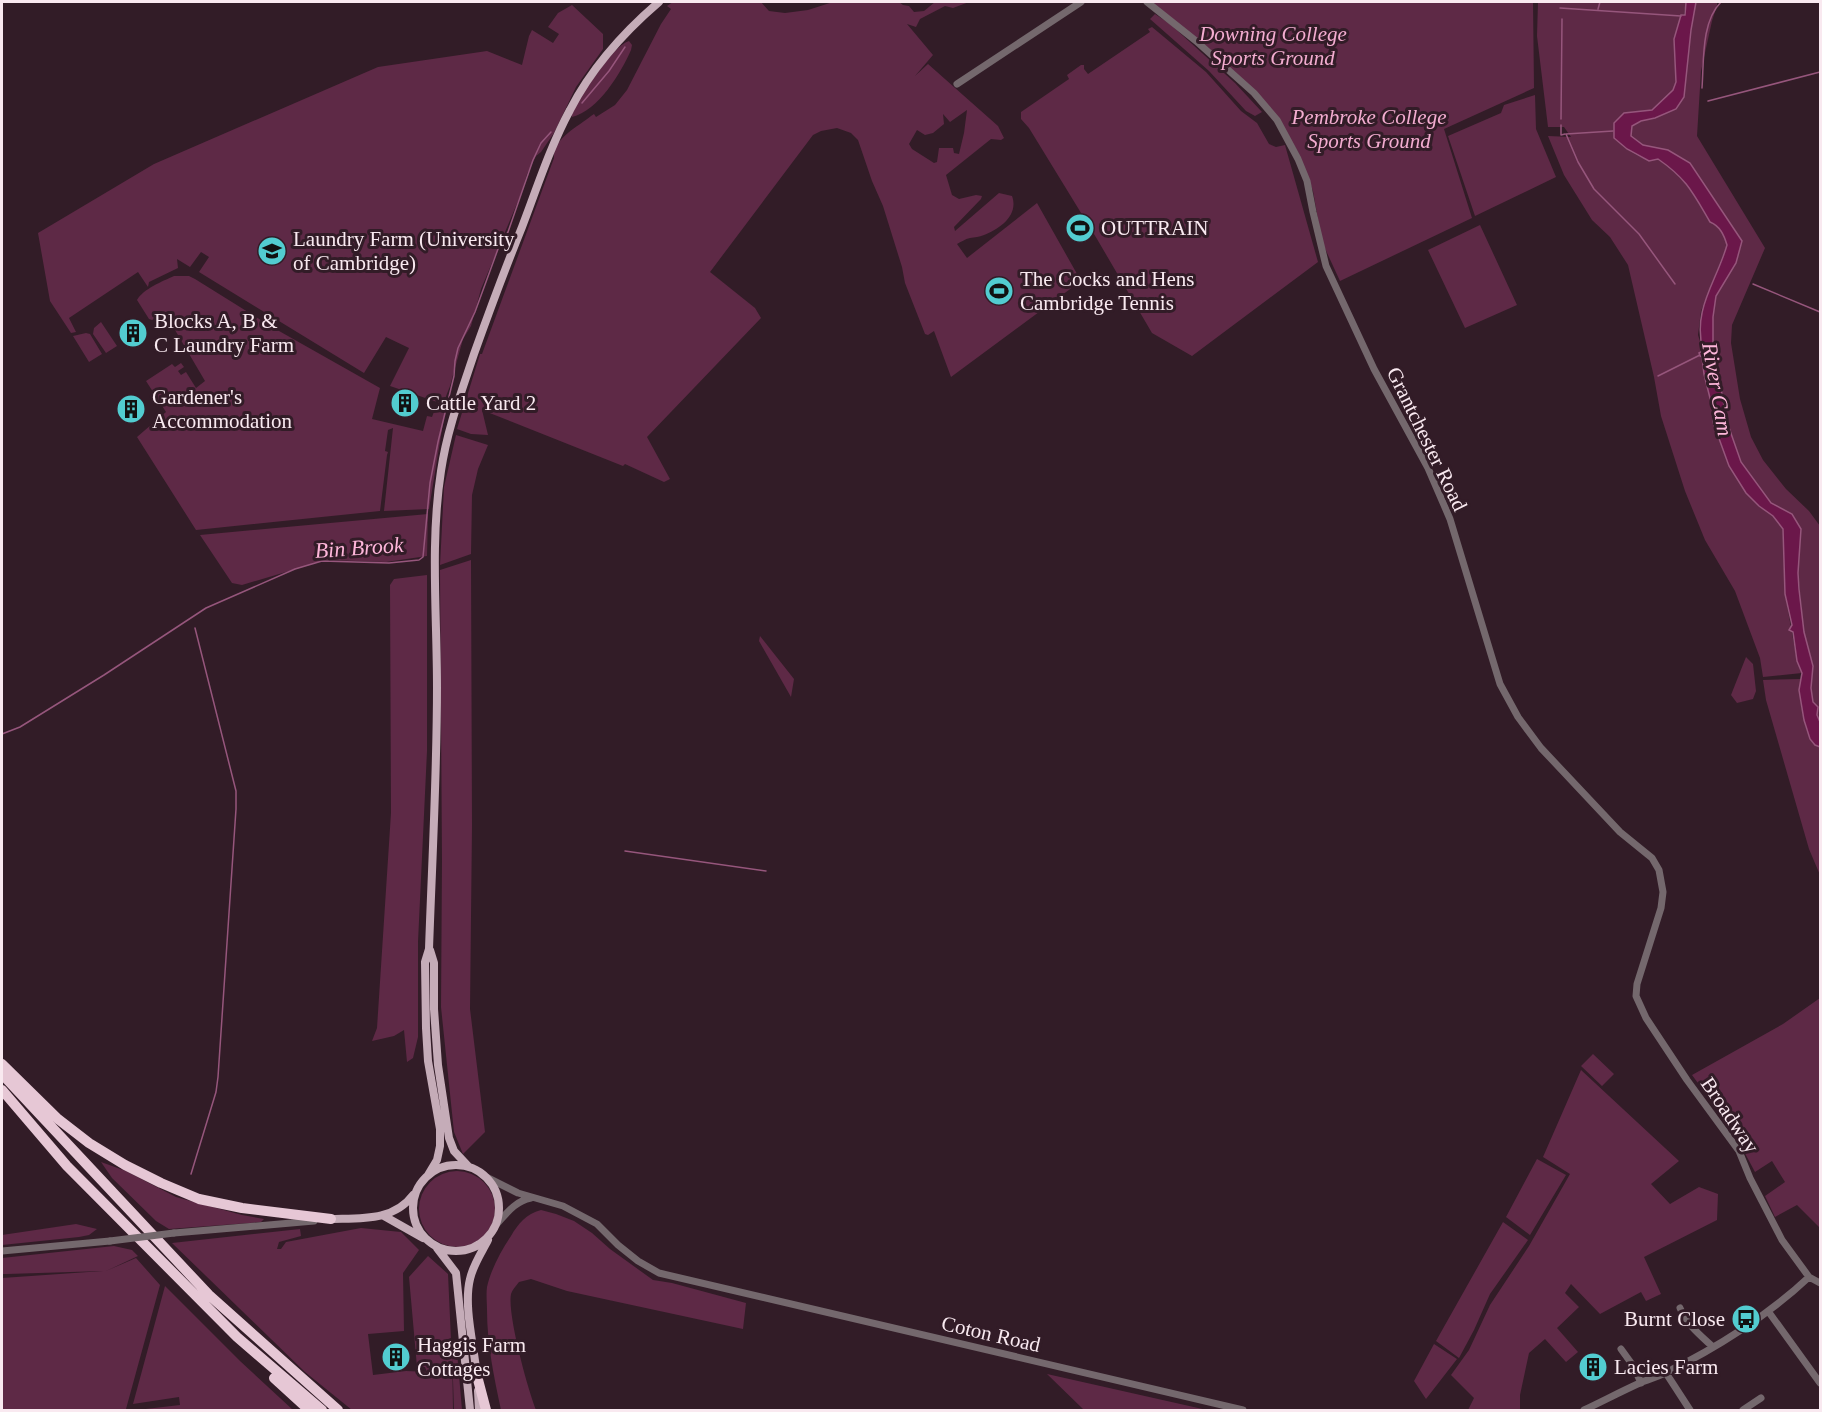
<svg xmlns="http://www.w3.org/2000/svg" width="1822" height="1412" font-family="'Times New Roman',serif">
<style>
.green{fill:#5e2946;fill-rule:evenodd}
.water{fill:#6b174a;stroke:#96567c;stroke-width:1.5}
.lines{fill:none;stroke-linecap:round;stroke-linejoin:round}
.stream{stroke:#96567c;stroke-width:1.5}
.minor{stroke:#74686d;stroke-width:7}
.major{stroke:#c5acb8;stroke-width:8}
.highway{stroke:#e6c7d5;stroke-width:10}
.minor-bridge{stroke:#74686d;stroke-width:7}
.labels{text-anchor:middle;stroke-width:6;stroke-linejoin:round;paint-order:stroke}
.park-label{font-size:21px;font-style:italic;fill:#f3acd0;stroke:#321c27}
.poi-label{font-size:21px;fill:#f9e9f0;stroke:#321c27;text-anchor:start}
.street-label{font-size:21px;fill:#f9e9f0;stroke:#321c27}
.water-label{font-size:22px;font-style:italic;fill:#feb6da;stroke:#321c27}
</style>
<rect width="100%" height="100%" fill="#321c27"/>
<path class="green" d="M673,2H761L769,11L785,13L808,10L833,2H899L903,5L909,6L914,12L924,11L935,2H969L953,8L945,6L920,19L916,27L907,24L933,55L915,76L928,64L998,126L1004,138L1001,140L991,139L946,175L952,195L959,199L976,195L982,196L981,199L954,227L955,231L999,193L1012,196C1019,215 1000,229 984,235C979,237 975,237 970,238C965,239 961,242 957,244L967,258L1037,203L1081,281L951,377L934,331L928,335L925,334L905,283L902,267L883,206L872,181L858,140L851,133L837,128L821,131L813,135L710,272L755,308L761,318L647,437L670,479L664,482L625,464L623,466L482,410L488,435L471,434L457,429L480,354H482L554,158C553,138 578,127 591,116L594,114L596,117L615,105L627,90L661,24L671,9L667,6ZM967,110L964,133L959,154L954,153L953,148H939L937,162L934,163L912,149L909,144L917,130L925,135L933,133L944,124L943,114L950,122Z
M1151,2H1533L1534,88L1444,129L1472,218L1340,281L1322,242L1313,191L1298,152L1275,114Z
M1538,2H1686L1684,14L1681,15L1674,39L1676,82L1673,90L1652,110L1624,113L1614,138C1626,149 1641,162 1658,159C1686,179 1693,193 1710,222C1720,226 1724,235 1727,245L1701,311L1698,335L1703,351L1704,374L1713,410V422L1729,466L1759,506L1773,516L1783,529L1785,594L1797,661L1802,673L1763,677L1760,658L1735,591L1705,540L1685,491L1661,416L1654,377L1628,265L1610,237L1592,220L1564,175L1548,136L1571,137L1564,127H1548L1537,36Z
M1696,2H1717V5L1712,21L1701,71L1697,136L1765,248L1732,325L1731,343L1740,399L1751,437L1763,460L1786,489L1809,511L1820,526V722L1813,702L1811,688L1813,666L1804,632L1792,514L1771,503L1741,462L1727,422L1713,345V317L1716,296L1736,263L1742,241L1690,163L1668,150L1643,145L1631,136L1632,126C1646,118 1662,115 1676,109Z
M572,5L603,34V49L576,87L554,133L541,152L536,156L527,174L521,194L481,289L471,326L463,339L450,386L443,404L390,386L409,348L386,337L364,373L199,272L209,257L201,252L190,267L177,259L178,268L149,282L148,287L138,272L69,318L76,332L71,333L50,301L38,233L154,164L378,67L487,51L522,65L529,36L532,30L553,43L559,34L548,27L558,13Z
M1155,14L1170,24L1235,83L1262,112L1255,116L1246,111L1209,71L1150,19Z
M1152,27L1206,72L1241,111L1257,123L1269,144L1276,147L1285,145L1318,262L1192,356L1152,333L1097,239L1029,128L1021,119V112L1069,79L1067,75L1081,65H1084V69L1088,74L1150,32L1148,29Z
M629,41L632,45L631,50C621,73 598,111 572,117L571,111C583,95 611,47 629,41Z
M1535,95L1536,129L1556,177L1475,216L1448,136L1501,113L1504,105Z
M1480,225L1517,305L1465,328L1428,250Z
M174,276H189L195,279L272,327L380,388L372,419L423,431L427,416L432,417L435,409L445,411L429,509L384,511L393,428L388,430L385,451L388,452L387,455L380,511L196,530L137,437L166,412L146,381L172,364L175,367L181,363L184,367L178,371L181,375L186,372L196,388L205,381L165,313L152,320L149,319L137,300C143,289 163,281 174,276Z
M101,322L117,346L106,353L93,334L94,328Z
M86,333L90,334L102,354L89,362L73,336Z
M456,435L488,445L478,469L472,495L471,554L440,565L444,487Z
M428,514L427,556L386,562L326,560L242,585L232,583L200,535Z
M471,560L472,825L470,1009L485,1132L463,1154L454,1132L441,1007L442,860L440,570Z
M427,575V751L418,942V1037L413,1058L407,1062L404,1030L394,1036L372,1041L377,1028L391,813L390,585L394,579Z
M760,636L794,679L791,697L759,641Z
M1746,657L1753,664L1756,691L1753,699L1737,703L1731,695Z
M1801,679C1799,696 1803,741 1820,747V875L1809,849L1766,700L1763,680Z
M1820,998V1228L1797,1205L1775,1217L1765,1196L1785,1182L1772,1161L1755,1172L1733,1131L1692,1075L1783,1024Z
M1593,1054L1614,1074L1602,1086L1581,1066Z
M1581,1070L1679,1161L1651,1184L1670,1204L1699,1187L1718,1194L1717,1220L1644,1257L1661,1294L1646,1301L1641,1292L1600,1314L1571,1284L1565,1293L1579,1307L1557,1328L1578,1352L1566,1362L1545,1339L1529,1353L1520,1395V1410H1468L1474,1398L1451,1375L1469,1350L1490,1305L1529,1246L1570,1174L1543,1157Z
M1537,1159L1566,1175L1530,1235L1506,1217Z
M101,1162L126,1171L176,1197L242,1215L264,1219L261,1222L169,1229L156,1221L112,1178Z
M419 1209a38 38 0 1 1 76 0a38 38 0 1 1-76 0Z
M541,1210L556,1214L574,1221L592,1233L610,1249L653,1280L672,1283L746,1303L743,1329L567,1291L531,1279L519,1282C516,1286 512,1290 511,1294C507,1314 528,1390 536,1410H501C494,1377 487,1344 487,1310C487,1303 486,1294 487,1287C491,1269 501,1251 511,1236C518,1224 526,1214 541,1210Z
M1503,1222L1528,1240L1490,1294L1474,1330L1459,1358L1436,1341Z
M76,1224L97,1229L89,1235L79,1237L2,1245V1235Z
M361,1228L401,1232L419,1250L403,1273L404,1331L368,1334L373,1375L406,1371L427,1372L425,1367H417L409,1277L428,1256L448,1274L451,1340H456L462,1410H454L452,1350L453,1410H352L305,1372L172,1243L300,1229L301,1236L279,1242L277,1249H281L286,1242Z
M114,1246L132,1250L138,1256L106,1271L136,1258L160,1285L126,1409L120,1410H2V1278L103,1271L7,1274H2V1258Z
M165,1286L240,1361L293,1410H137L180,1405L179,1397L133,1404Z
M1434,1344L1457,1359L1426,1399L1414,1381Z
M1047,1374L1207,1410H1084Z"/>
<path class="water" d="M1686,2H1696L1691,30L1684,97L1676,109L1655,118L1641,121L1632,126L1631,136L1643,145L1668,150L1690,163L1742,241L1736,263L1716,296L1713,317V345L1727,422L1741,462L1771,503L1792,514L1801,529L1798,573L1799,589L1804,632L1813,666L1811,688L1813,702L1818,707L1817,715L1820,722V747L1815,745L1810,739L1804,720L1799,690L1802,673L1797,661L1793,632L1789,630L1792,625L1785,594L1783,529L1773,516L1759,506L1746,493L1729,466L1713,422V410L1704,374L1702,357L1700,356L1699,353L1703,351C1692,309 1716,283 1727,245C1724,235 1720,226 1710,222C1693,193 1687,179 1658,159L1649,161L1627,149L1614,138V123L1624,113L1652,110L1673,90L1676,82L1674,39L1681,15H1685Z"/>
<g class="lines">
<path class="stream" d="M1560,8L1681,16
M1598,9L1600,2
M1702,88C1704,61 1701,22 1721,2
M1708,101L1820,72
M582,103L609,71L625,47
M1561,119L1562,19
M1561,125V135L1565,134
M1613,131L1566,134L1578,162L1594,189L1639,234L1675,284
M1753,284L1820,312
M1658,376L1700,355
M2,734L20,727L104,675L206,608L295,569L322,561L389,563L419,560L423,557L430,483L438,442L454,376L455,361L458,348L475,312L498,249L508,232L533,160L541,143L551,132
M625,851L766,871
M191,1174L216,1092L218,1077L236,809V791L195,628"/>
<path class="minor" d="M1147,2L1196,41L1254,93L1277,120L1298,159L1307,181L1313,212L1326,266L1374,369L1428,468L1450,519L1500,684L1518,717L1541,748L1620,832L1652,858L1659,870L1663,892L1661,908L1637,984L1636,996L1646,1018L1687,1080L1739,1151L1750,1178L1782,1240L1809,1277L1820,1283
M957,84L1081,2
M488,1178L518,1193L563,1206L597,1224L618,1245L638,1261L659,1273L1243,1410
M496,1225C506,1214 515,1201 531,1198
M174,1233L314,1221
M2,1251L110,1241
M1680,1308C1687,1325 1700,1335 1713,1347
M1768,1311L1820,1383
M1621,1349L1634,1367L1641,1383
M1666,1373L1690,1410
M1584,1410C1603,1401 1622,1391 1642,1382C1650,1379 1659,1376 1667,1372C1715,1349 1770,1314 1809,1277
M1743,1410L1761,1398"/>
<path class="major" d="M430,950L434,963V1009L438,1065L449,1138L454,1151L468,1166
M413 1208a43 43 0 1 1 86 0a43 43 0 1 1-86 0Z
M428,1175L437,1160L440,1146V1129L428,1061L426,1028L425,962L429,949C432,862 437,775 437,687C437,615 430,542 441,471C447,430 461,393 474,354C489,312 505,269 522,227C537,188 550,147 570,110C591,69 624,32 659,2
M384,1216L423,1238
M331,1219C361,1218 394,1221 413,1195
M437,1248L456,1273L470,1410
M477,1378C475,1349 463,1307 470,1279C473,1265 482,1252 488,1240
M478,1391L479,1410"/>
<path class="highway" d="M2,1064L58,1119L89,1143L125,1165L161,1183L199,1199L242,1208L331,1219
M2,1074L209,1295L338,1410
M2,1090L67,1166L237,1337L322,1410
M476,1372L486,1410
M274,1378L309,1410"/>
<path class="minor-bridge" d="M110,1241L174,1233"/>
</g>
<defs>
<g id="stadium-disc" transform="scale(1.5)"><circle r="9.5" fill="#52ccd0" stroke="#321c27"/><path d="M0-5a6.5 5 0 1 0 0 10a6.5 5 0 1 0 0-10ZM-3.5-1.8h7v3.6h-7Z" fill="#111"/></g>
<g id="university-disc" transform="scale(1.5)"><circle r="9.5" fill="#52ccd0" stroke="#321c27"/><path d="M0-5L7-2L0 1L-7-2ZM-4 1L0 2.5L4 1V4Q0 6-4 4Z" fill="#111"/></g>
<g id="building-disc" transform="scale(1.5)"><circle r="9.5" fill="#52ccd0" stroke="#321c27"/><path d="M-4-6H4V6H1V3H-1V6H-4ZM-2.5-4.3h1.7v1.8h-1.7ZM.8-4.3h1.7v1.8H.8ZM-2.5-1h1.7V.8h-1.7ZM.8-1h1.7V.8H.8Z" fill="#111"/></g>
<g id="bus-disc" transform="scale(1.5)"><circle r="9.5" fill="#52ccd0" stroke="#321c27"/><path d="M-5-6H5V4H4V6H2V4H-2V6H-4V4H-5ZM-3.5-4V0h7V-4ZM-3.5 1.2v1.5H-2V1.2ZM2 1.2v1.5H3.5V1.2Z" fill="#111"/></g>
</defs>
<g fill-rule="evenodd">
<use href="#stadium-disc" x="1080" y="228"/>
<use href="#university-disc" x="272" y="251"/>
<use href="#stadium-disc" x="999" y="291"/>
<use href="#building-disc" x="133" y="333"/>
<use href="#building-disc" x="405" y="403"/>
<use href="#building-disc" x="131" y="409"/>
<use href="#bus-disc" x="1746" y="1319"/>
<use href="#building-disc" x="396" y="1357"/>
<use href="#building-disc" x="1593" y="1367"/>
</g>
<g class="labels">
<g class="park-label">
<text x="1273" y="41">Downing College<tspan x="1273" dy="24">Sports Ground</tspan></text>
<text x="1369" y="124">Pembroke College<tspan x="1369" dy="24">Sports Ground</tspan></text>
</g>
<g class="poi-label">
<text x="1101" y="235">OUTTRAIN</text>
<text x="293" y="246">Laundry Farm (University<tspan x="293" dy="24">of Cambridge)</tspan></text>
<text x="1020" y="286">The Cocks and Hens<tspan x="1020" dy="24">Cambridge Tennis</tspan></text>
<text x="154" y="328">Blocks A, B &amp;<tspan x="154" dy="24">C Laundry Farm</tspan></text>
<text x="152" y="404">Gardener's<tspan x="152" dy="24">Accommodation</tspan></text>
<text x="426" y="410">Cattle Yard 2</text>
<text x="1725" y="1326" text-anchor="end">Burnt Close</text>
<text x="417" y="1352">Haggis Farm<tspan x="417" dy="24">Cottages</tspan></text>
<text x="1614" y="1374">Lacies Farm</text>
</g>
<g class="street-label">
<text transform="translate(1427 439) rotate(64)" y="7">Grantchester Road</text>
<text transform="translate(1730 1115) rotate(56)" y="7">Broadway</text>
<text transform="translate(991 1334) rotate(13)" y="7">Coton Road</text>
</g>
<g class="water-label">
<text transform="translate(1718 389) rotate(80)" y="8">River Cam</text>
<text transform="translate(359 547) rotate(-4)" y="8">Bin Brook</text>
</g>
</g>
<rect width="1822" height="1412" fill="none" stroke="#f9e9f0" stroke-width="6"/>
</svg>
